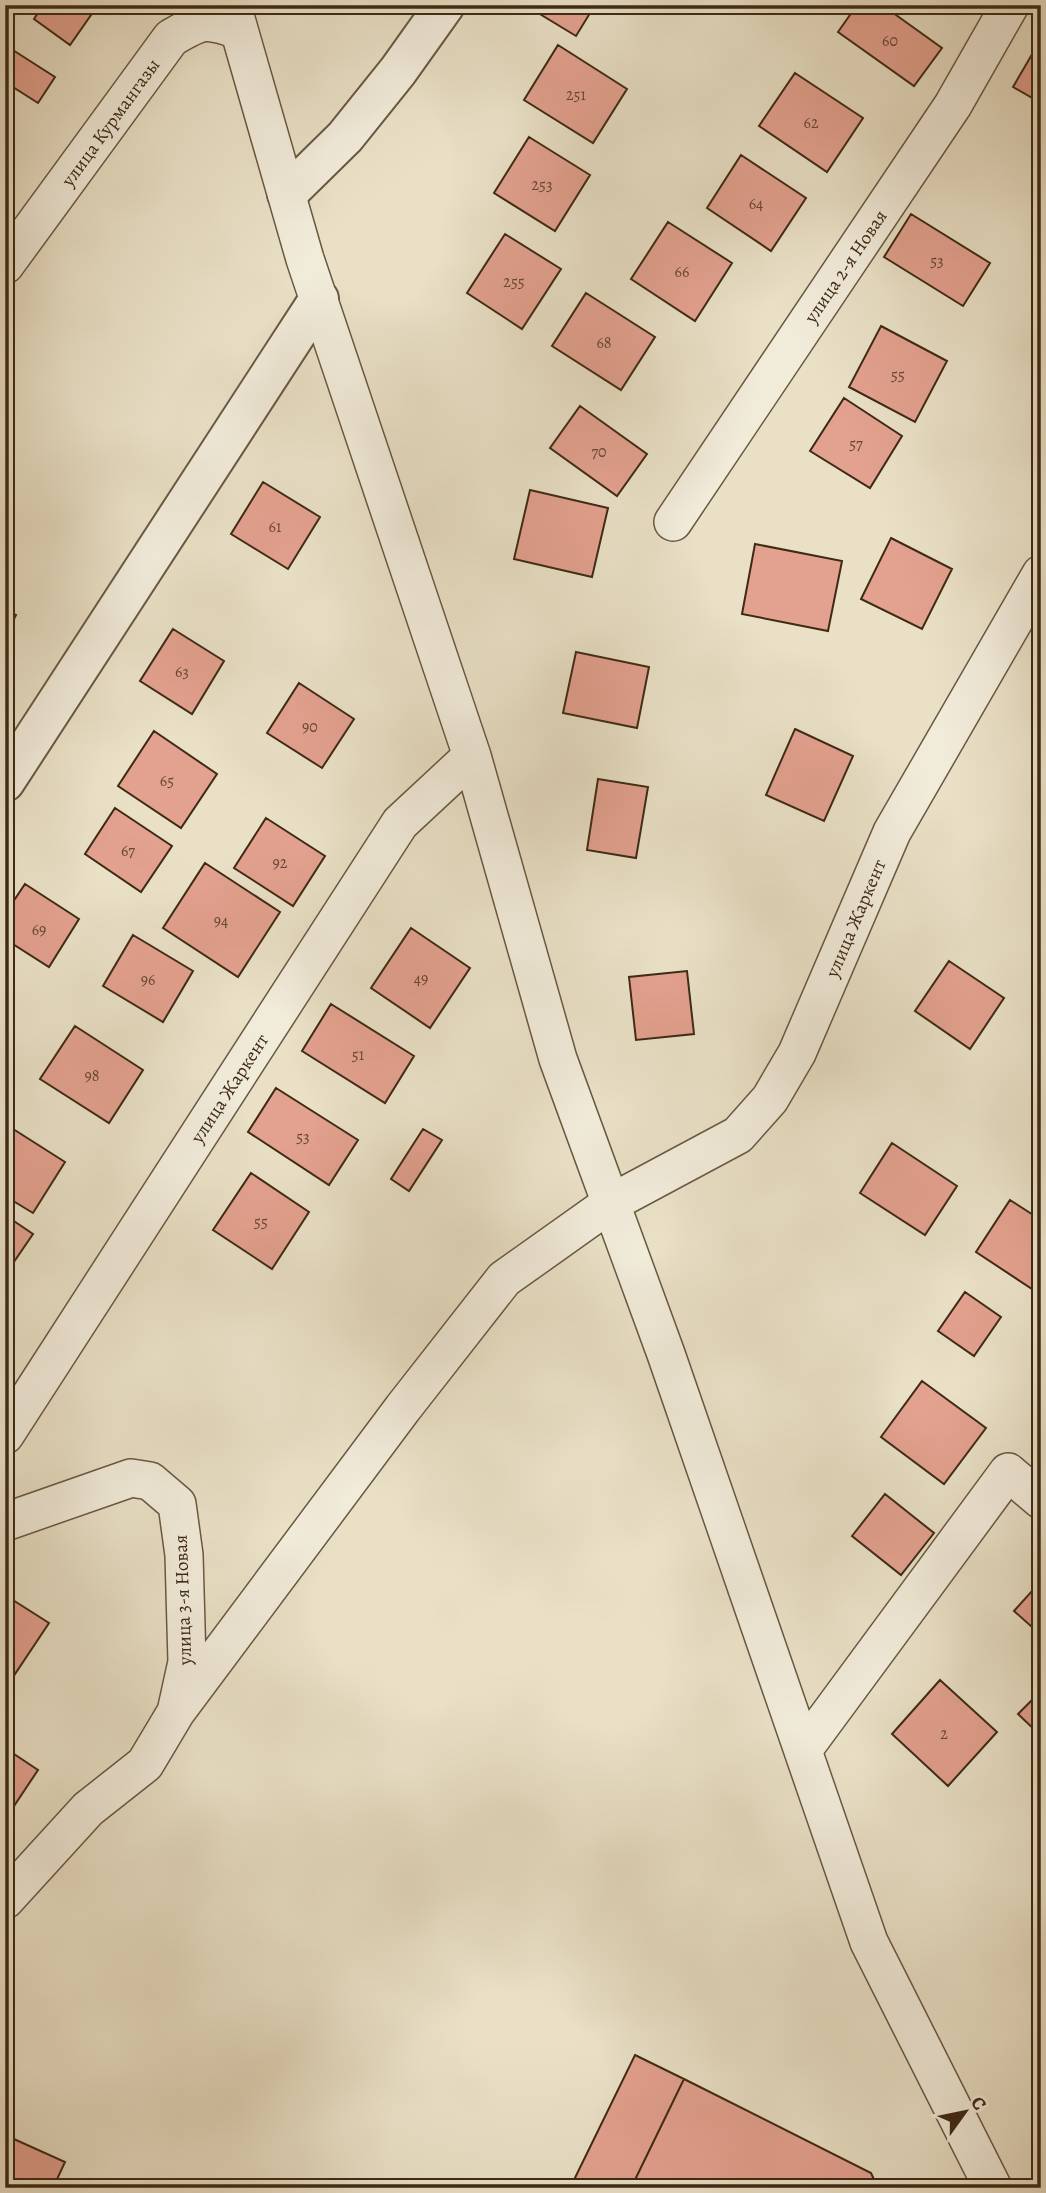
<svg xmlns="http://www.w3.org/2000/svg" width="1046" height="2193" font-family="Alegreya,serif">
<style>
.building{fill:#e3a18f;stroke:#3e2a15;stroke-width:2}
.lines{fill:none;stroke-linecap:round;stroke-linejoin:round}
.minor-casing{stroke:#695841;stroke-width:40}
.tertiary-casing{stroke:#695841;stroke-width:42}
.minor{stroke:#f1ebda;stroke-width:37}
.tertiary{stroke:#f1ebda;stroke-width:38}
.labels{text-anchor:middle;stroke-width:6;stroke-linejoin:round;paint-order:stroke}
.number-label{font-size:16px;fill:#674834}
.street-label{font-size:19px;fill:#3e2a15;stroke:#f1ebda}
</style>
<rect width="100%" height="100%" fill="#e9e0c6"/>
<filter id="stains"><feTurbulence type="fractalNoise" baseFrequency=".00286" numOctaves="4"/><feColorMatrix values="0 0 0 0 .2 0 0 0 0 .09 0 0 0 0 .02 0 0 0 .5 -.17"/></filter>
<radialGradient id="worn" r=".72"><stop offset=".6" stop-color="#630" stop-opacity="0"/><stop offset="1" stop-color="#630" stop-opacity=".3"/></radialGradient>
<path class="building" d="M43,5H76L91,15L70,45L34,19Z
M525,5H595L576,36Z
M857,5H882L942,48L914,86L838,32Z
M1041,39V103L1013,87Z
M5,45L55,77L38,103L5,82Z
M558,45L627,89L593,143L524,100Z
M795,73L863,118L827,172L759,126Z
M529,137L590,175L555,231L494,193Z
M741,155L806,198L771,251L707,208Z
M911,214L990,263L963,306L884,257Z
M668,222L732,263L695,321L631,279Z
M505,234L561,269L522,329L467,293Z
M586,293L655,337L621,390L552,346Z
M881,326L947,361L915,422L849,387Z
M844,398L902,436L870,488L810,451Z
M580,406L647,454L617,496L550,448Z
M263,482L320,517L288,569L231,534Z
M530,490L608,508L592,577L514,559Z
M891,538L952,569L922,629L861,599Z
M755,544L842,561L828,631L742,614Z
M5,610L16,615L5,637Z
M173,629L224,661L192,714L140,681Z
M576,652L649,667L637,728L563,713Z
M299,683L354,719L322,768L267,733Z
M795,729L853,756L824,821L766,795Z
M154,731L217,774L181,828L118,786Z
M598,779L648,787L636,858L587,850Z
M115,808L172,846L141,892L85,854Z
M266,818L325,856L293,906L234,868Z
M205,863L280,912L238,977L163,928Z
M25,884L79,919L49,967L5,939V914Z
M411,928L470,968L430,1028L371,988Z
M133,935L193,971L163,1022L103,986Z
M949,961L1004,998L970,1049L915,1011Z
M687,971L694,1034L636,1040L629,977Z
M331,1004L414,1056L385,1103L302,1051Z
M75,1026L143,1070L109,1123L40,1079Z
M276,1088L358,1140L329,1185L248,1132Z
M10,1127L65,1162L33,1213L5,1196V1135Z
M423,1129L442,1140L409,1191L391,1179Z
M892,1143L957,1186L925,1235L860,1193Z
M251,1173L309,1212L272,1269L213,1230Z
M1010,1200L1041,1220V1295L976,1252Z
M5,1215L33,1234L5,1275Z
M965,1292L1001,1317L974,1356L938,1331Z
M922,1381L986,1428L944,1484L881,1437Z
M885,1494L934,1533L901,1575L852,1536Z
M1041,1581V1635L1014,1611Z
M5,1595L49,1623L11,1680L5,1676Z
M940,1680L997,1732L948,1786L892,1734Z
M1041,1691V1736L1018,1714Z
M5,1748L38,1770L8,1815L5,1813Z
M635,2055L684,2079L631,2188H570Z
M684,2079L871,2173L878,2188H631Z
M5,2135L65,2162L53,2188H5Z"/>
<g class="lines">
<g class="minor-casing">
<path id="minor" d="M232,5L305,259L472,756L558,1059L666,1354L869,1942L993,2188
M5,265L171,38C202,20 204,18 238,30
M673,522L953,105L1010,5
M5,1435L400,823L472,756
M5,1522L131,1478L150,1481L177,1504L184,1555L187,1662L176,1712L145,1764L88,1809L5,1900
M176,1712L403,1408L504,1279L611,1203L738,1135L770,1099L797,1053L892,832L1041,574
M803,1750L1008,1472L1041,1500"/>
</g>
<g class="tertiary-casing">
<path id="tertiary" d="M287,194L345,137L398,71L445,5
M5,782L319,299"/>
</g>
<use href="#minor" class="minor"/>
<use href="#tertiary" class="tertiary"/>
</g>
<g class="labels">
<g class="number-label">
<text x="890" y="46">60</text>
<text x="576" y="100">251</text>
<text x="811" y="128">62</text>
<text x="542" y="190">253</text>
<text x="756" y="209">64</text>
<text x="937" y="266">53</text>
<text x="682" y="277">66</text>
<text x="514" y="287">255</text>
<text x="604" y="348">68</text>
<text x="898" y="380">55</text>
<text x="856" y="449">57</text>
<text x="599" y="457">70</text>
<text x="275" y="532">61</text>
<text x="182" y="677">63</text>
<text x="310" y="732">90</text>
<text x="167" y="786">65</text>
<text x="128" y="856">67</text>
<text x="280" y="868">92</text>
<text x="221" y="926">94</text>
<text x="39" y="935">69</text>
<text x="421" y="984">49</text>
<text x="148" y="985">96</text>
<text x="358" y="1060">51</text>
<text x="92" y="1081">98</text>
<text x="303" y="1142">53</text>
<text x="261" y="1227">55</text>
<text x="944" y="1739">2</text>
</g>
<g class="street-label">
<text transform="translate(110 122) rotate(-54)" y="7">улица Курмангазы</text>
<text transform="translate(845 266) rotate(-56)" y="7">улица 2-я Новая</text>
<text transform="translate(855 918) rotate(-67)" y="7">улица Жаркент</text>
<text transform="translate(229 1088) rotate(-57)" y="7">улица Жаркент</text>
<text transform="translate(182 1600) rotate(-92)" y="7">улица 3-я Новая</text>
</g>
</g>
<rect width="1046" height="2193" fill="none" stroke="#e9e0c6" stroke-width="28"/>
<rect x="7" y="7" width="1032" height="2179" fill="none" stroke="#3e2a15" stroke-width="3.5"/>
<rect x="14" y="14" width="1018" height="2165" fill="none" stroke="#3e2a15" stroke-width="2"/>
<g transform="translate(965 2112) rotate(57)" stroke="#f1ebda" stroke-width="5" paint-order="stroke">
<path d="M0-5L12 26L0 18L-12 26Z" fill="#3e2a15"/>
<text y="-10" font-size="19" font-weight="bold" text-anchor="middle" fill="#3e2a15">С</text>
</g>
<rect width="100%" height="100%" filter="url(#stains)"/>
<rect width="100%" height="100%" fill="url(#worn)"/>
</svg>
